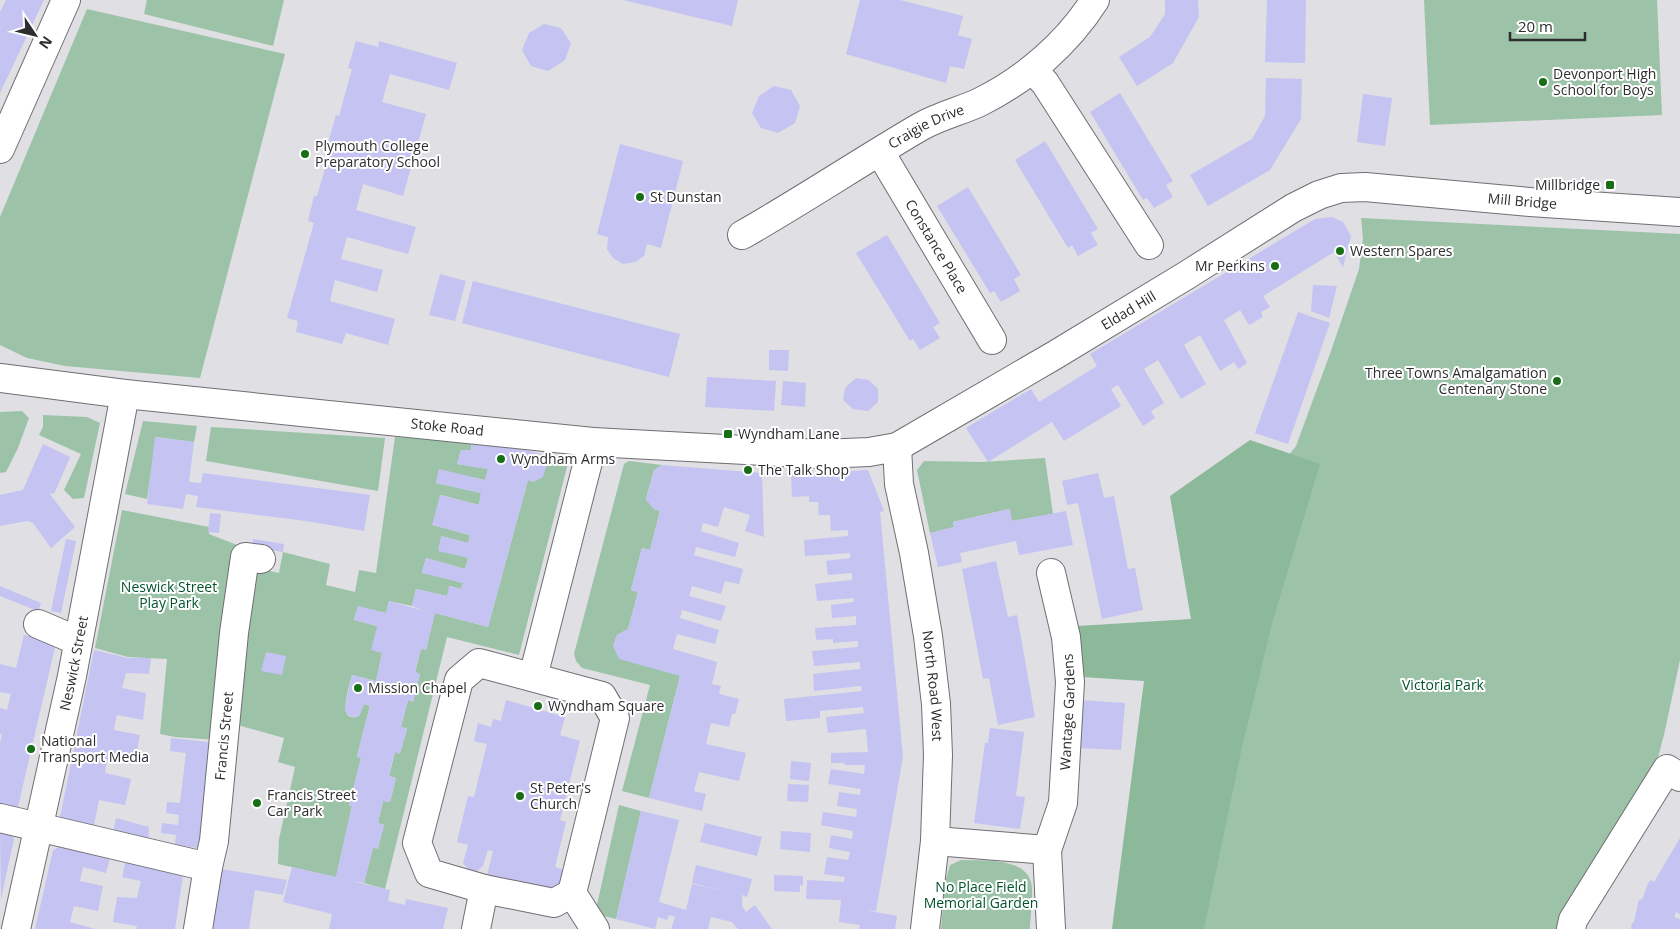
<svg xmlns="http://www.w3.org/2000/svg" width="1680" height="929" font-family="'Open Sans',sans-serif">
<style>
.green{fill:#9cc3a8}
.forest{fill:#8bb999}
.building{fill:#c4c3f2}
.lines{fill:none;stroke-linecap:round;stroke-linejoin:round}
.minor-casing{stroke:#6f6f73;stroke-width:30}
.minor{stroke:#fff;stroke-width:28}
.poi-dot{fill:#176e17;stroke:#fff;stroke-width:2}
.labels{text-anchor:middle;stroke-width:4;stroke-linejoin:round;paint-order:stroke}
.poi-label{font-size:14px;fill:#2d2d2f;stroke:#fff;text-anchor:start}
.street-label{font-size:14px;fill:#2d2d2f;stroke:#fff}
.park-label{font-size:14px;fill:#02532c;stroke:#fff}
</style>
<rect width="100%" height="100%" fill="#dfdfe4"/>
<path class="green" d="M147,0H284L273,46L144,14Z
M1424,0H1657L1662,115L1430,125Z
M87,9L285,54L200,378L65,366L27,358L0,345V217Z
M1361,218L1680,234V660L1664,735L1653,776L1566,929H1169L1268,482L1296,446L1331,351L1359,269L1363,239Z
M22,411L29,418L18,448L6,472L0,473V412Z
M43,415L87,417L100,423L84,498L73,499L64,490L81,454L39,435L43,427Z
M143,421L197,426L194,442L156,437L147,499L125,494Z
M211,427L385,438L378,491L206,461Z
M395,437L472,442L471,450H461L457,464L488,469L485,480L439,470L436,483L481,493L479,505L441,495L433,525L470,535L468,543L441,536L468,558L465,569L426,558L422,572L463,583L461,589L450,586L447,596L416,589L412,606L389,601L386,613L358,607L354,620L377,626L382,653L376,681L352,675C350,685 335,725 359,716L364,704L370,706L357,756L361,758L349,805L352,806L336,877L278,864L279,839L295,767L278,762L284,738L234,724L252,567L279,573L283,552L330,564L326,585L355,592L359,570L376,573Z
M540,454L570,455L519,655L447,637L385,889L364,883L373,848H378L384,825L378,823L383,801L390,802L396,778L389,776L395,752L400,753L407,729L401,727L408,700L413,702L420,674L415,672L421,649H426L435,613L488,627L528,480L534,482L547,464Z
M1045,458L1053,514L1012,521L1009,509L953,522L954,527L930,533L917,470L924,461L982,462Z
M629,461L662,465L654,470L646,499L654,509L660,511L650,550L642,548L631,590L638,592L628,629L617,635L613,646L680,676L649,798L622,791L650,685L582,668L576,661L574,654L624,464Z
M122,510L209,527V534L237,545L217,740L175,737L160,734L167,659L128,657L95,648Z
M619,805L641,811L616,919L595,914Z
M961,860C982,861 1024,857 1031,882C1034,894 1030,916 1030,929H941L945,882L950,865Z"/>
<path class="forest" d="M1250,440L1320,464L1273,620L1242,747L1204,929H1112L1144,681L1082,677L1078,626L1191,619L1170,496Z"/>
<path class="building" d="M6,0H44L0,93V12Z
M623,0H738L732,26Z
M860,0H900L963,16L958,35L972,39L964,69L950,66L946,83L846,54Z
M1165,0H1198L1199,17L1173,63L1137,86L1119,57L1150,37L1165,14Z
M1267,0H1306L1305,63L1265,62Z
M544,24L561,28L571,43L565,60L548,71L531,66L522,50L529,33Z
M356,41L378,47L379,41L457,63L449,90L390,74L382,102L426,114L403,196L363,184L356,210L416,227L408,254L347,237L341,259L383,270L377,292L335,280L330,301L395,319L388,345L346,333L342,344L296,332L298,321L287,318L314,223L308,221L314,196H317L331,148L327,147L336,115L339,116L352,69L348,68Z
M1266,78L1302,79L1301,119L1270,170L1208,206L1190,175L1252,139L1265,116Z
M774,86L791,90L800,106L795,123L778,133L761,128L752,113L759,96Z
M1120,93L1173,181L1166,185L1173,197L1154,208L1147,198L1143,200L1090,112Z
M1363,94L1392,98L1385,146L1357,142Z
M1045,141L1098,229L1091,233L1098,245L1078,256L1072,245L1068,248L1015,160Z
M620,144L683,161L661,248L647,244L644,256L635,262L623,264L613,258L607,249L608,237L597,234Z
M968,187L1021,275L1014,279L1020,291L1001,302L994,291L990,293L937,206Z
M1332,217L1343,222L1351,236L1343,267L1334,252L1263,296L1270,307L1261,312L1263,317L1249,325L1240,310L1224,320L1247,363L1238,369L1234,362L1220,371L1200,335L1184,345L1206,384L1181,399L1158,360L1144,369L1164,403L1151,411L1155,418L1143,426L1118,385L1111,389L1121,406L1064,441L1052,422L988,462L966,428L1031,389L1039,402L1097,366L1090,354L1315,219Z
M887,235L940,323L933,327L940,338L920,350L913,339L910,341L856,253Z
M440,274L466,281L455,321L429,315Z
M473,281L680,334L669,377L462,323Z
M1313,285L1337,286L1329,318L1311,311Z
M1298,312L1330,323L1288,444L1255,433Z
M769,350H789L788,371L769,370Z
M707,377L776,381L774,411L705,407Z
M856,378L869,380L878,389V402L868,411L853,409L843,400L845,388Z
M783,381L806,383L805,407L781,405Z
M155,437L194,442L189,482L201,483L203,473L370,495L364,531L306,521L196,507L198,496L186,494L183,509L147,504Z
M472,442H497L540,454L547,464L543,477L533,482L528,480L488,627L435,613L426,650L421,649L417,664L415,672L420,674L413,702L408,700L401,727L407,728L400,754L395,752L391,766L389,776L396,778L390,802L383,801L378,823L384,825L378,849L373,848L364,883L351,881L390,890L388,901L405,905L406,899L448,908L443,929H329L332,914L283,902L292,867L336,877L352,806L349,805L361,758L357,757L370,706L364,704L359,716L352,717L347,714L345,710L347,697L352,675L376,681L382,653L371,650L377,626L354,620L358,606L386,613L389,601L424,611L412,606L416,589L447,596L449,586L461,589L463,583L422,573L426,558L465,569L468,558L438,551L441,536L468,543L470,535L432,525L440,495L479,505L481,493L436,483L439,469L485,480L488,469L457,464L461,450H471Z
M43,444L70,457L54,494L49,493L75,527L51,548L33,523L27,521L0,526V495L23,490Z
M662,465L762,473L764,537L745,531L750,515L724,507L718,527L703,523L701,531L739,543L735,557L696,547L694,555L743,569L739,584L725,581L721,594L692,586L689,596L726,606L721,621L682,610L680,618L719,630L715,644L677,634L673,649L717,662L712,684L721,686L719,694L739,699L735,714H732L729,727L711,723L706,744L746,753L739,781L699,772L694,791L706,794L702,811L649,798L680,676L619,659L613,646L617,635L628,629L638,592L631,590L642,548L650,550L660,511L654,509L646,500L654,470Z
M868,470L884,511L880,512L903,757L876,911L865,910L897,916L895,929H859L860,925L839,922L841,900L806,899L807,880L844,882L845,877L824,874L827,857L848,860L850,852L829,848L831,835L852,839L853,831L821,825L823,812L856,817L857,809L837,806L839,792L860,795L861,789L828,784L831,769L864,774L865,765H845L844,763H831V753L868,752L866,729L828,733L826,717L864,713L863,707L820,711V718L786,721L784,699L862,691L861,686L814,691L813,674L860,669V662L814,666L812,651L858,647V641L833,643V639L816,640L815,628L856,625V616L832,618L831,605L854,602V598L817,601L815,584L852,580V573L828,575L826,561L850,558V553L805,556L804,540L848,536V530L831,531L830,515H819L818,502H809V496L792,497L791,475Z
M1098,473L1104,498L1114,496L1128,569L1135,568L1143,610L1102,619L1078,503L1067,505L1062,481Z
M1010,509L1012,521L1066,511L1073,545L1019,555L1016,541L960,553L962,562L938,567L930,533L954,527L953,522Z
M210,513L221,514L219,533L208,532Z
M66,539L76,541L61,613L51,611Z
M253,539L284,544L283,552L252,547Z
M996,561L1008,617L1017,615L1035,717L998,725L989,678L983,679L962,569Z
M0,586L41,603L38,611L0,596Z
M24,635L56,643L17,811L0,808V744L2,734H0V708L7,710L11,694L0,692V664L16,668Z
M94,650L128,658H151L149,674L126,673L122,688L146,693L143,720L117,715L115,723L114,730L140,735L135,762L109,757L106,765L105,773L131,779L125,805L99,800L93,830L59,822Z
M266,652L286,656L282,675L261,671Z
M506,700L565,717L560,735L580,741L560,820L566,822L555,867L564,870L559,893L487,876L493,851L488,850L483,866L477,871L469,870L463,863L468,845L457,842L468,796L474,797L487,744L474,741L478,723L491,727L493,719L501,721Z
M1080,700L1125,703L1121,750L1077,748Z
M990,728L1024,732L1016,796L1025,797L1020,829L974,823L985,743H988Z
M171,738L218,743L207,849L175,845L176,835L161,833L162,823L178,825L179,815L166,813L167,802L180,803L185,761L186,753L170,751Z
M791,761L811,763L809,781L790,779Z
M788,784L809,785L808,802L787,801Z
M641,811L679,820L659,902L686,910L692,884L727,892L692,883L696,865L752,879L747,897L742,895V906L746,912L755,905L772,929H738L732,922L711,917L708,929H671L675,917L669,915L667,920L658,917L655,929L616,919Z
M116,818L149,827L148,842L113,834Z
M705,823L762,837L757,856L700,842Z
M0,831L11,834L14,839L1,899Z
M781,831L811,833L810,852L780,849Z
M1680,838V914L1676,912L1674,917L1680,919V929H1631L1632,923L1634,922L1638,903L1640,899L1642,900L1648,883L1651,880L1654,882Z
M59,847L110,858L106,873L83,867L80,881L103,886L98,911L74,906L70,922L95,929H35L53,850Z
M126,860L183,875L175,929H136L137,926L113,922L117,897L137,898L141,881L122,877Z
M221,869L287,880L283,895L255,890L249,929H213Z
M774,875L803,876V886L800,885V892L774,891Z"/>
<g class="lines">
<g class="minor-casing">
<g id="minor">
<path d="M1033,70L1045,83L1149,245"/>
<path d="M0,149L66,0"/>
<path id="s1" d="M880,152L992,340"/>
<path id="s2" d="M742,235C802,201 860,162 920,127C939,116 961,111 980,102C1026,79 1067,44 1095,0"/>
<path id="s3" d="M0,378L125,394L593,442L821,454L869,452L897,447L1055,355L1187,275L1293,208L1319,195L1341,188L1365,187L1530,202L1680,212"/>
<path id="s4" d="M897,447L899,484L914,553L928,636L936,704L938,755L935,841L925,929"/>
<path d="M38,624L78,641"/>
<path d="M533,677L593,442"/>
<path d="M0,818L208,867"/>
<path d="M935,841L1047,850"/>
<path d="M572,893L554,903L484,889L429,873L417,843L459,680L479,663L602,696L615,718L572,893L595,929"/>
<path id="s5" d="M16,929L72,676L125,394"/>
<path id="s6" d="M198,929L208,867L214,841L234,633L245,557L261,559"/>
<path d="M476,929L484,889"/>
<path id="s7" d="M1051,929L1047,850L1063,803L1070,682L1066,637L1051,573"/>
<path d="M1571,929L1573,920L1667,769L1680,777"/>
</g>
</g>
<use href="#minor" class="minor"/>
</g>
<g class="poi-dot">
<circle cx="1543" cy="82" r="5"/>
<circle cx="305" cy="154" r="5"/>
<rect x="1605" y="180" width="10" height="10" rx="2.5"/>
<circle cx="640" cy="197" r="5"/>
<circle cx="1340" cy="251" r="5"/>
<circle cx="1275" cy="266" r="5"/>
<circle cx="1557" cy="381" r="5"/>
<rect x="723" y="429" width="10" height="10" rx="2.5"/>
<circle cx="501" cy="459" r="5"/>
<circle cx="748" cy="470" r="5"/>
<circle cx="358" cy="688" r="5"/>
<circle cx="538" cy="706" r="5"/>
<circle cx="31" cy="749" r="5"/>
<circle cx="520" cy="796" r="5"/>
<circle cx="257" cy="803" r="5"/>
</g>
<g class="labels">
<g class="poi-label">
<text x="1553" y="79">Devonport High<tspan x="1553" dy="16">School for Boys</tspan></text>
<text x="315" y="151">Plymouth College<tspan x="315" dy="16">Preparatory School</tspan></text>
<text x="1600" y="190" text-anchor="end">Millbridge</text>
<text x="650" y="202">St Dunstan</text>
<text x="1350" y="256">Western Spares</text>
<text x="1265" y="271" text-anchor="end">Mr Perkins</text>
<text x="1547" y="378" text-anchor="end">Three Towns Amalgamation<tspan x="1547" dy="16">Centenary Stone</tspan></text>
<text x="738" y="439">Wyndham Lane</text>
<text x="511" y="464">Wyndham Arms</text>
<text x="758" y="475">The Talk Shop</text>
<text x="368" y="693">Mission Chapel</text>
<text x="548" y="711">Wyndham Square</text>
<text x="41" y="746">National<tspan x="41" dy="16">Transport Media</tspan></text>
<text x="530" y="793">St Peter's<tspan x="530" dy="16">Church</tspan></text>
<text x="267" y="800">Francis Street<tspan x="267" dy="16">Car Park</tspan></text>
</g>
<g class="street-label">
<text dy="5" stroke="none"><textPath href="#s2" startOffset="214">Craigie Drive</textPath></text>
<text dy="5" stroke="none"><textPath href="#s3" startOffset="1598">Mill Bridge</textPath></text>
<text dy="5" stroke="none"><textPath href="#s1" startOffset="110">Constance Place</textPath></text>
<text dy="5" stroke="none"><textPath href="#s3" startOffset="1170">Eldad Hill</textPath></text>
<text dy="5" stroke="none"><textPath href="#s3" startOffset="450">Stoke Road</textPath></text>
<text dy="5" stroke="none"><textPath href="#s5" startOffset="272">Neswick Street</textPath></text>
<text dy="5" stroke="none"><textPath href="#s4" startOffset="242">North Road West</textPath></text>
<text dy="5" stroke="none"><textPath href="#s7" startOffset="220">Wantage Gardens</textPath></text>
<text dy="5" stroke="none"><textPath href="#s6" startOffset="195">Francis Street</textPath></text>
</g>
<g class="park-label">
<text x="169" y="592">Neswick Street<tspan x="169" dy="16">Play Park</tspan></text>
<text x="1443" y="690">Victoria Park</text>
<text x="981" y="892">No Place Field<tspan x="981" dy="16">Memorial Garden</tspan></text>
</g>
</g>
<g transform="translate(35 35) rotate(125)" stroke="#ffffff" stroke-width="4" paint-order="stroke">
<path d="M0-4L9 19L0 12L-9 19Z" fill="#2d2d2f"/>
<text y="-8" font-size="14" font-weight="bold" text-anchor="middle" fill="#2d2d2f">N</text>
</g>
<path d="M1510 32v8h75v-8" fill="none" stroke="#2d2d2f" stroke-width="2.5"/>
<text x="1518" y="32" font-size="15" fill="#2d2d2f" stroke="#ffffff" stroke-width="4" paint-order="stroke">20 m</text>
</svg>
